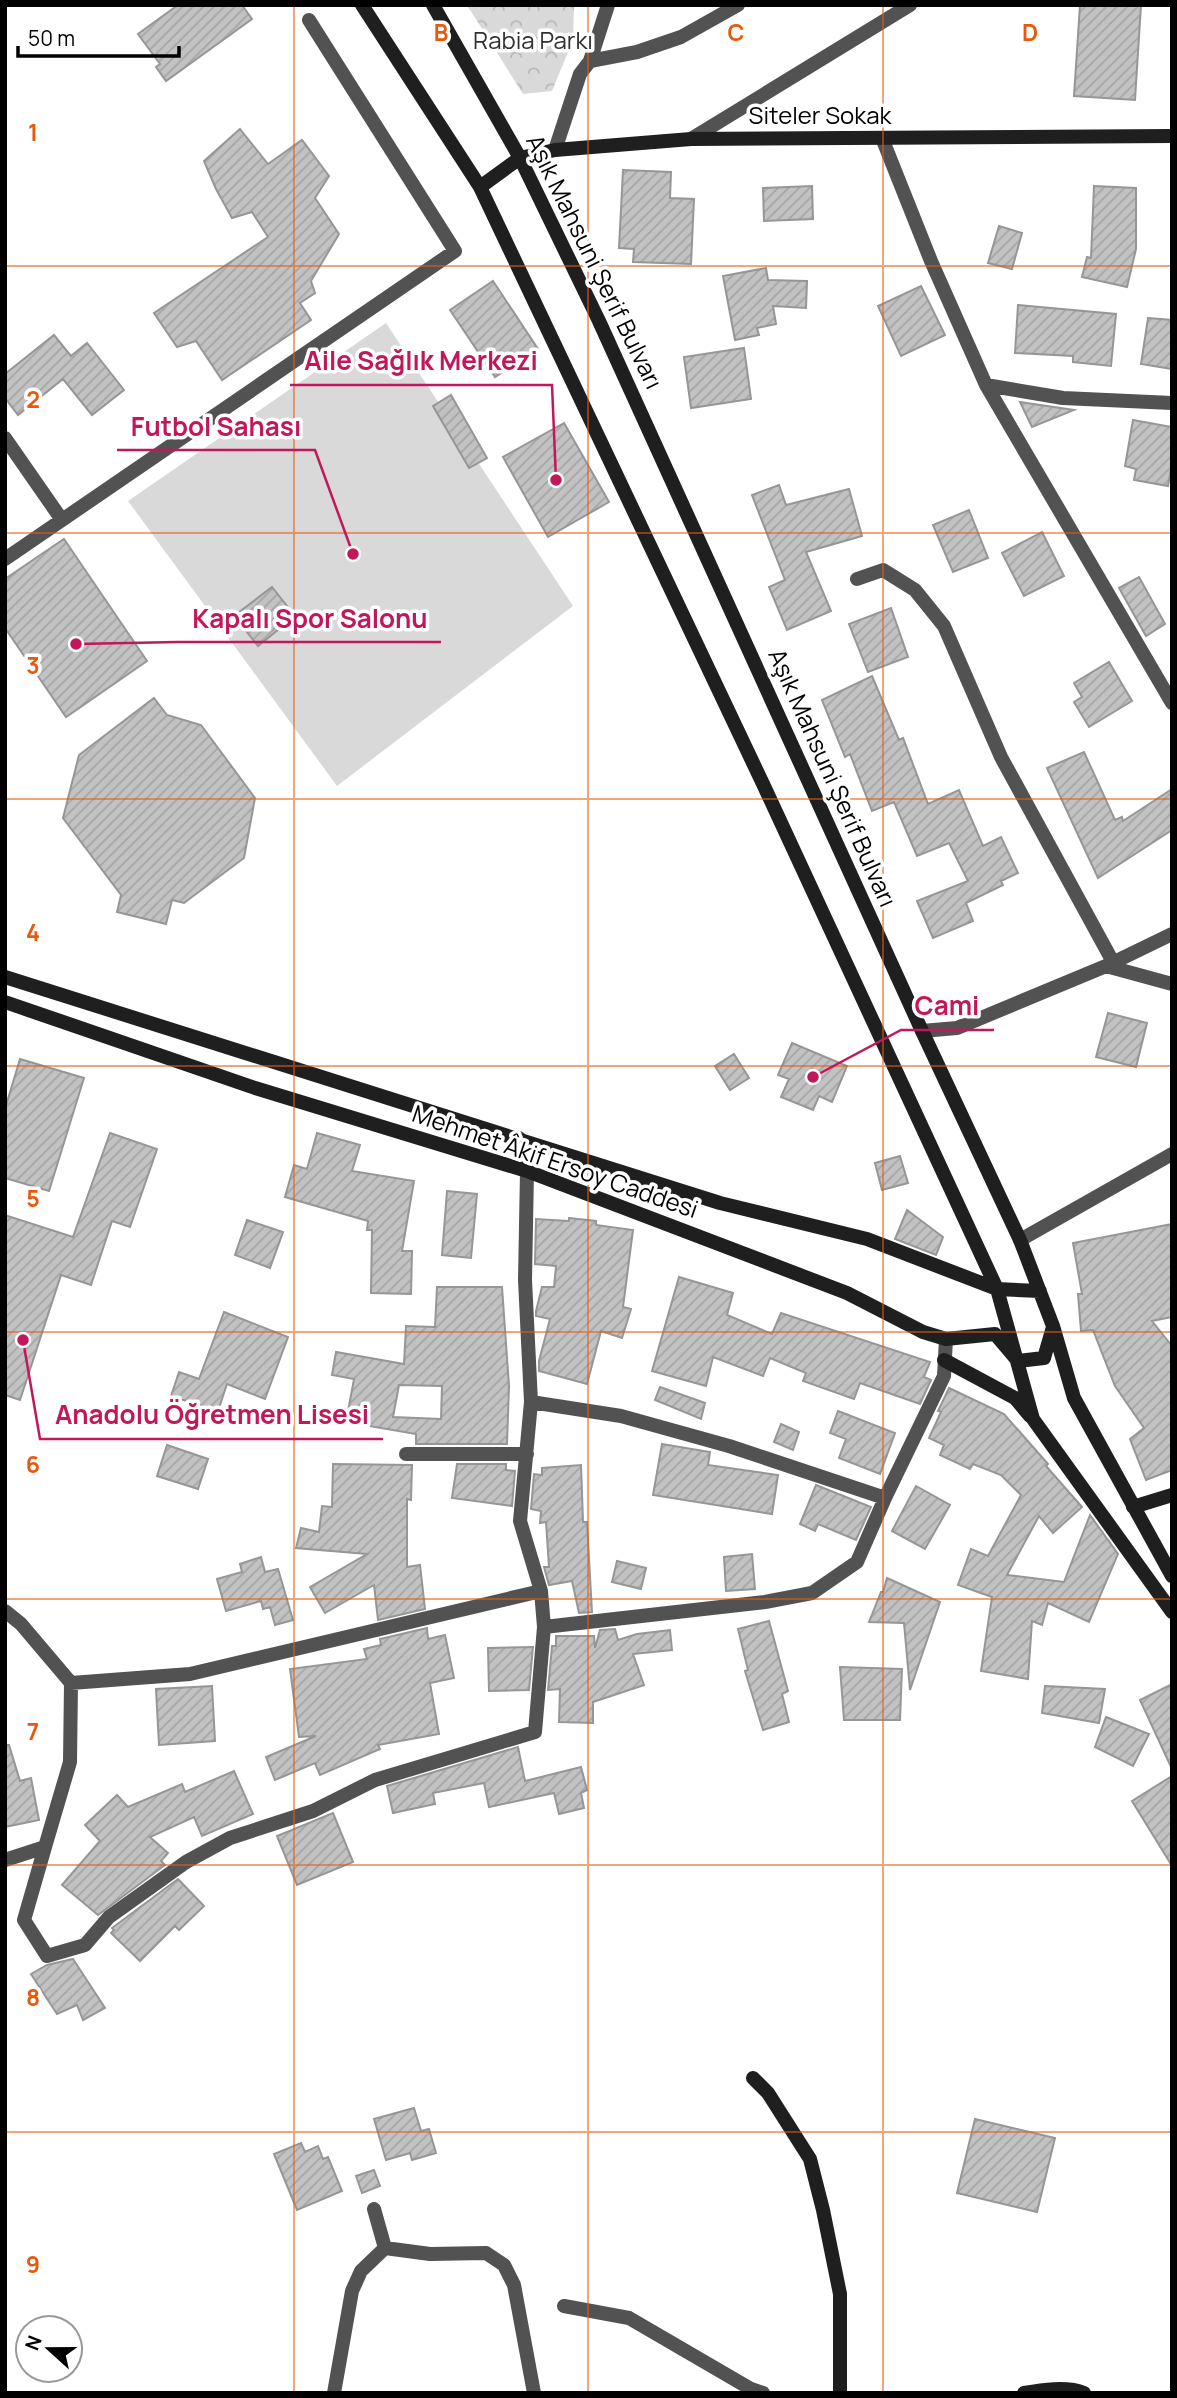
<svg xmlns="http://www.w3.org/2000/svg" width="1177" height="2398" font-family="Manrope,sans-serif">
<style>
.park{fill:url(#park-crowns)}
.garden{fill:#d9d9d9}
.building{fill:url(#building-hatch);stroke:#969696;stroke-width:2;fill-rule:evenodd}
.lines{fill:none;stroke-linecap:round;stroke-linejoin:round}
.street{stroke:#525252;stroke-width:14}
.secondary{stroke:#1f1f1f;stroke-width:14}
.grid{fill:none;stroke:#e8590c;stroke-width:2;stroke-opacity:0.55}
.labels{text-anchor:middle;stroke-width:7;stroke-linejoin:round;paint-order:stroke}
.park-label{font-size:24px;fill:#303030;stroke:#fff}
.street-label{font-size:24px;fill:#000;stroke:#fff}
.grid-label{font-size:23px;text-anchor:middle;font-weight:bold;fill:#e8590c;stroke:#fff;stroke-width:7;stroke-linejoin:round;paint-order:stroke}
.leader{fill:none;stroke:#c2185b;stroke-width:2.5}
.callout-dot{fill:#c2185b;stroke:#fff;stroke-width:2.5}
.callout-label{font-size:26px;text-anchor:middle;font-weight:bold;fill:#c2185b;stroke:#fff;stroke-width:7;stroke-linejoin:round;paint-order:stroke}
</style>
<defs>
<pattern id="park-crowns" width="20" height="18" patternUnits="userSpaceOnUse" patternTransform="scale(1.75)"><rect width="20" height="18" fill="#d9d9d9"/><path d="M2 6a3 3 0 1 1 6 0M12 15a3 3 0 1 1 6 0" fill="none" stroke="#b8b8b8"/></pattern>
<pattern id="building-hatch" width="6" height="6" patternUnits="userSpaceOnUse" patternTransform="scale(1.75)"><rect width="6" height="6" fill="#c2c2c2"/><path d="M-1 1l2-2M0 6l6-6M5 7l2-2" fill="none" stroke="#a5a5a5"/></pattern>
</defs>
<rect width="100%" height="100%" fill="#fff"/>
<path class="park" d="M467,5H574L573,40L552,91L523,94Z"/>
<path class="garden" d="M386,323L573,606L337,786L128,501Z"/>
<path class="building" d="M178,5H242L252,19L166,81L156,67L160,64L138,34Z
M1080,5H1141L1135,100L1074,96Z
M240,129L268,164L302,140L329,176L315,198L339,234L311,281L315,293L300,303L311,320L222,380L196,341L177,347L154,313L268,237L252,212L232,218L216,189L204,161Z
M623,170L671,172L670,198L694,199L691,264L633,262L634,249L619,248Z
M812,186L813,219L764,221L763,188Z
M1094,186L1136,188V249L1127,287L1082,277L1087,257L1091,258Z
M999,226L1022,233L1012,269L988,263Z
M766,268L768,280L807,281L806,308L773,306L776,324L757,328L759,335L735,340L723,276Z
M493,281L538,349L495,377L450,310Z
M921,286L945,335L901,356L878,306Z
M1018,305L1116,314L1111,366L1073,362V356L1015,353Z
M1148,318L1172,320V369L1141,364Z
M54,335L71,356L87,343L124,390L92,415L63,379L18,415L5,398V374Z
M744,348L751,399L691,408L684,357Z
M451,395L487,458L469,468L433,406Z
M1020,402L1074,410L1032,427Z
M1133,420L1172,427V464L1168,486L1134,480L1136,469L1125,466Z
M564,423L609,502L548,537L503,457Z
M779,485L786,505L849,489L862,536L806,552L831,611L787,630L769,587L785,580L752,495Z
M969,510L988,558L953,572L933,525Z
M1042,532L1064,576L1024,596L1002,553Z
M64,539L147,661L66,717L5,628V579Z
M1139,577L1165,624L1146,636L1119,588Z
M272,587L295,616L258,646L234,616Z
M891,608L908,657L868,672L849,624Z
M1109,662L1132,701L1089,727L1074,702L1082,697L1074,683Z
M872,676L899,740L903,738L928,804L959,790L983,846L1001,837L1018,873L1001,881L1003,885L966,903L973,921L933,938L917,901L968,881L949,843L917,856L894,802L872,811L850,754L845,757L822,700Z
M154,698L167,715L201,725L255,798L244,858L184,903L172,900L166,924L117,912L121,895L63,818L79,755Z
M1084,752L1115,820L1122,817L1123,821L1172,789V830L1098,878L1047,768Z
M1108,1013L1147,1023L1136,1067L1096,1057Z
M792,1043L847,1066L832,1102L819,1096L813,1110L781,1097L789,1079L778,1075Z
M734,1054L749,1078L730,1090L715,1066Z
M20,1059L84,1078L49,1191L5,1178V1109Z
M110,1133L157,1149L130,1227L112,1221L91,1285L61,1275L20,1400L5,1395V1215L73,1237Z
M317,1133L360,1145L352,1171L414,1181L402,1251H412L411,1294L371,1293L372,1230H367L368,1221L285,1197L294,1165L307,1169Z
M900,1156L908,1183L882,1190L875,1163Z
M447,1191L477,1194L471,1258L442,1255Z
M907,1210L943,1237L936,1255L895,1239Z
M569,1218L596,1221V1225L633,1230L623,1307L631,1309L622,1338L601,1331L587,1384L539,1371V1361L550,1319L536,1316V1311L542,1287H554L556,1266L535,1264L536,1219L569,1221Z
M247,1220L283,1232L270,1268L235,1255Z
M1172,1224V1317L1152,1321L1172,1346V1470L1146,1480L1130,1439L1144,1428L1115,1386L1093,1330L1081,1331L1078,1294H1082L1073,1243Z
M679,1277L733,1293L727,1315L772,1334L781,1313L930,1362L924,1377L931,1380L920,1404L860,1383L854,1399L803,1381L806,1373L770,1358L763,1376L713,1357L706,1386L652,1371Z
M437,1287H502L509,1386L507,1444H416V1434L346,1422L354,1379L332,1375L336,1352L404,1364L406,1326L435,1327ZM399,1385L442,1386L441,1419L393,1417Z
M224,1312L288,1337L265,1399L227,1384L218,1411L171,1396L179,1372L199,1379Z
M660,1387L705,1403L701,1419L655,1400Z
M949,1388L1004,1414L1048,1464L1046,1466L1082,1507L1053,1533L1039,1516L1007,1575L1064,1582L1090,1515L1118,1554L1089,1622L1048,1603L1042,1625L1032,1621L1028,1679L981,1671L992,1597L958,1585L971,1549L988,1556L1021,1495L1001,1475L973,1464L970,1469L940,1455L944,1445L929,1438L941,1412L938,1411Z
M838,1411L895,1433L880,1474L839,1458L846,1439L830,1433Z
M781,1424L799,1432L793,1450L774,1442Z
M662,1444L710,1452L708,1465L778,1475L772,1514L653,1495Z
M167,1445L208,1459L198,1489L157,1476Z
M333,1464L412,1465L411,1500L407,1499V1567L420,1565L425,1609L378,1620L374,1585L325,1613L310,1587L367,1554L296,1548L301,1528L319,1532L322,1506L332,1507Z
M457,1464H506V1470L515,1471L512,1506L452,1498Z
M581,1465L583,1522H587L592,1612L579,1613L572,1581L549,1585L544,1567H549L546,1522L540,1523L541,1511L531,1509L534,1474L542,1475V1468Z
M816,1485L871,1507L856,1540L818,1524L815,1531L800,1524Z
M916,1486L950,1505L925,1549L892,1531Z
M752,1554L755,1589L726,1591L724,1557Z
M261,1557L265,1572L278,1569L293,1620L275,1625L270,1607L263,1609L261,1601L226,1611L217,1579L242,1572L240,1564Z
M617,1561L646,1568L641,1589L612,1582Z
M887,1578L940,1602L910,1690L904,1623L869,1622L881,1592H883Z
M769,1621L788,1691L782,1694L789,1722L763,1730L745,1671L748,1670L738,1629Z
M427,1628L428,1639L445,1635L454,1678L430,1683L439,1734L378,1745L380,1749L320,1775L315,1763L275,1780L266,1757L316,1736L299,1737L290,1669L367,1659L364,1649L381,1645L380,1639Z
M615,1629L618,1640L637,1634L670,1630L672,1650L633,1654L644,1685L593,1702V1723L559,1722L560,1689L548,1690L552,1646H556V1636H594L595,1648L600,1630Z
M533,1647L529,1690L489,1691L488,1648Z
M840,1667L902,1669L900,1720H844Z
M1172,1684V1769L1140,1700Z
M212,1686L215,1741L159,1745L156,1689Z
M1045,1686L1105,1689L1099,1723L1042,1713Z
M1106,1717L1149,1734L1133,1766L1095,1747Z
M5,1745H9L20,1781L31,1778L39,1820L5,1827Z
M518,1747L525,1781L581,1767L587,1790L581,1793L584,1808L559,1814L554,1793L489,1807L484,1783L433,1793L435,1804L393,1813L387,1786Z
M234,1771L253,1814L202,1836L194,1817L150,1837L168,1853L161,1861L165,1865L98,1915L62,1885L100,1841L85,1825L117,1795L128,1807L182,1784L185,1792Z
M1172,1776V1866L1132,1801Z
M333,1813L353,1862L297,1885L277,1836Z
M178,1879L204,1906L179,1930L175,1926L140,1961L111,1933L114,1930L112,1928Z
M73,1959L105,2008L83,2020L77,2005L57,2014L31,1974L47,1965Z
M414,2108L421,2131L429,2129L436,2153L412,2160L410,2153L386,2160L374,2119Z
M975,2119L1055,2138L1037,2212L957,2193Z
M301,2143L305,2152L318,2146L323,2159L328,2157L342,2191L297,2210L274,2154Z
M374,2170L380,2186L362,2193L356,2176Z"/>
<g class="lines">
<path class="street" d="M590,61L637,52L681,37L738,5
M882,138L931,261L986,385L1172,703
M691,139L910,5
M555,150L580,74L590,61L608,5
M986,385L1063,398L1172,403
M5,438L62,520
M5,559L455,251L309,20
M857,579L883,570L915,590L944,626L1001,757L1113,962
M1106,966L1172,984
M922,1031L957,1028L1106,966L1172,934
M519,1138L527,1171L525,1280L531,1402L520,1521L541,1591
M1020,1240L1172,1154
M531,1402L621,1416L729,1446L885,1498
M406,1454H527
M5,1611L21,1624L71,1683L70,1762L45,1847L5,1860
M71,1683L190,1674L541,1591L544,1627L765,1602L812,1593L857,1562L885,1498L944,1376L946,1339
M45,1847L24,1920L47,1956L85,1945L109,1917L186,1862L230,1838L313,1811L375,1780L535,1732L544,1627
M374,2209L385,2248L430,2254L486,2253L504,2265L514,2285L534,2393
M564,2306L629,2318L751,2389L763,2393
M334,2393L352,2291L361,2271L385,2248"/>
<path class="secondary" d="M362,5L480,187L764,786L997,1289L1033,1419L1172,1612
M433,5L520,158L599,321L922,1031L1020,1240L1053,1326L1074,1398L1172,1576
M480,187L520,158L555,150L691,139L1172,136
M5,977L720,1203L867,1239L997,1289L1040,1291
M5,1002L255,1088L527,1171L847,1293L923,1332L946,1339L995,1334L1018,1361L1044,1358L1053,1327
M944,1360L1015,1398L1030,1416
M1133,1507L1172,1495
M753,2078L768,2093L810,2159L823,2210L840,2294V2393
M1024,2393C1041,2390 1067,2386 1084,2393"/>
</g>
<path class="grid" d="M294,5V2393M588,5V2393M883,5V2393M5,266H1172M5,533H1172M5,799H1172M5,1066H1172M5,1332H1172M5,1599H1172M5,1865H1172M5,2132H1172"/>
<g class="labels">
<g class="park-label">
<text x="533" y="49">Rabia Parkı</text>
</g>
<g class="street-label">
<text x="820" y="124">Siteler Sokak</text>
<text transform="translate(594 262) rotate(64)" y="8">Aşık Mahsuni Şerif Bulvarı</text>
<text transform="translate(832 778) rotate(66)" y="8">Aşık Mahsuni Şerif Bulvarı</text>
<text transform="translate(555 1162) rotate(19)" y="8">Mehmet Âkif Ersoy Caddesi</text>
</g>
</g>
<g class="grid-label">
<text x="441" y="41">B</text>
<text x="736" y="41">C</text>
<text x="1030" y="41">D</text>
<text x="33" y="141">1</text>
<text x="33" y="408">2</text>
<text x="33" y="674">3</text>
<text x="33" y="941">4</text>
<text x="33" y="1207">5</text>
<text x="33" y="1473">6</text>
<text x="33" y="1740">7</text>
<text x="33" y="2006">8</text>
<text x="33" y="2273">9</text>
</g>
<path class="leader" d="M556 480L552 385H290M353 554L315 450H117M76 644L178 642H441M813 1077L901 1030H994M23 1340L40 1439H383"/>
<g class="callout-dot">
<circle cx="556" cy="480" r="7"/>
<circle cx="353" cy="554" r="7"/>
<circle cx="76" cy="644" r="7"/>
<circle cx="813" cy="1077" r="7"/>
<circle cx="23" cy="1340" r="7"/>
</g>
<g class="callout-label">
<text x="421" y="370">Aile Sağlık Merkezi</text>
<text x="216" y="436">Futbol Sahası</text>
<text x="310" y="628">Kapalı Spor Salonu</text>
<text x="947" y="1015">Cami</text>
<text x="212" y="1424">Anadolu Öğretmen Lisesi</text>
</g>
<rect width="1177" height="2398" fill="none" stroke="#000000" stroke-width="14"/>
<g transform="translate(49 2349) rotate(291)"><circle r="33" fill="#ffffff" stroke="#999999" stroke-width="2"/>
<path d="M0-5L12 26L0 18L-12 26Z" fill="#000000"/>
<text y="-10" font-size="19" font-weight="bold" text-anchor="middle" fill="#000000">N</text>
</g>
<path d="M18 46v10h161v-10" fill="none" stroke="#000000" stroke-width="3.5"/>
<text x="28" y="46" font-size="21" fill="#000000" stroke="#ffffff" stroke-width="5" paint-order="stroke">50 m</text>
</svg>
